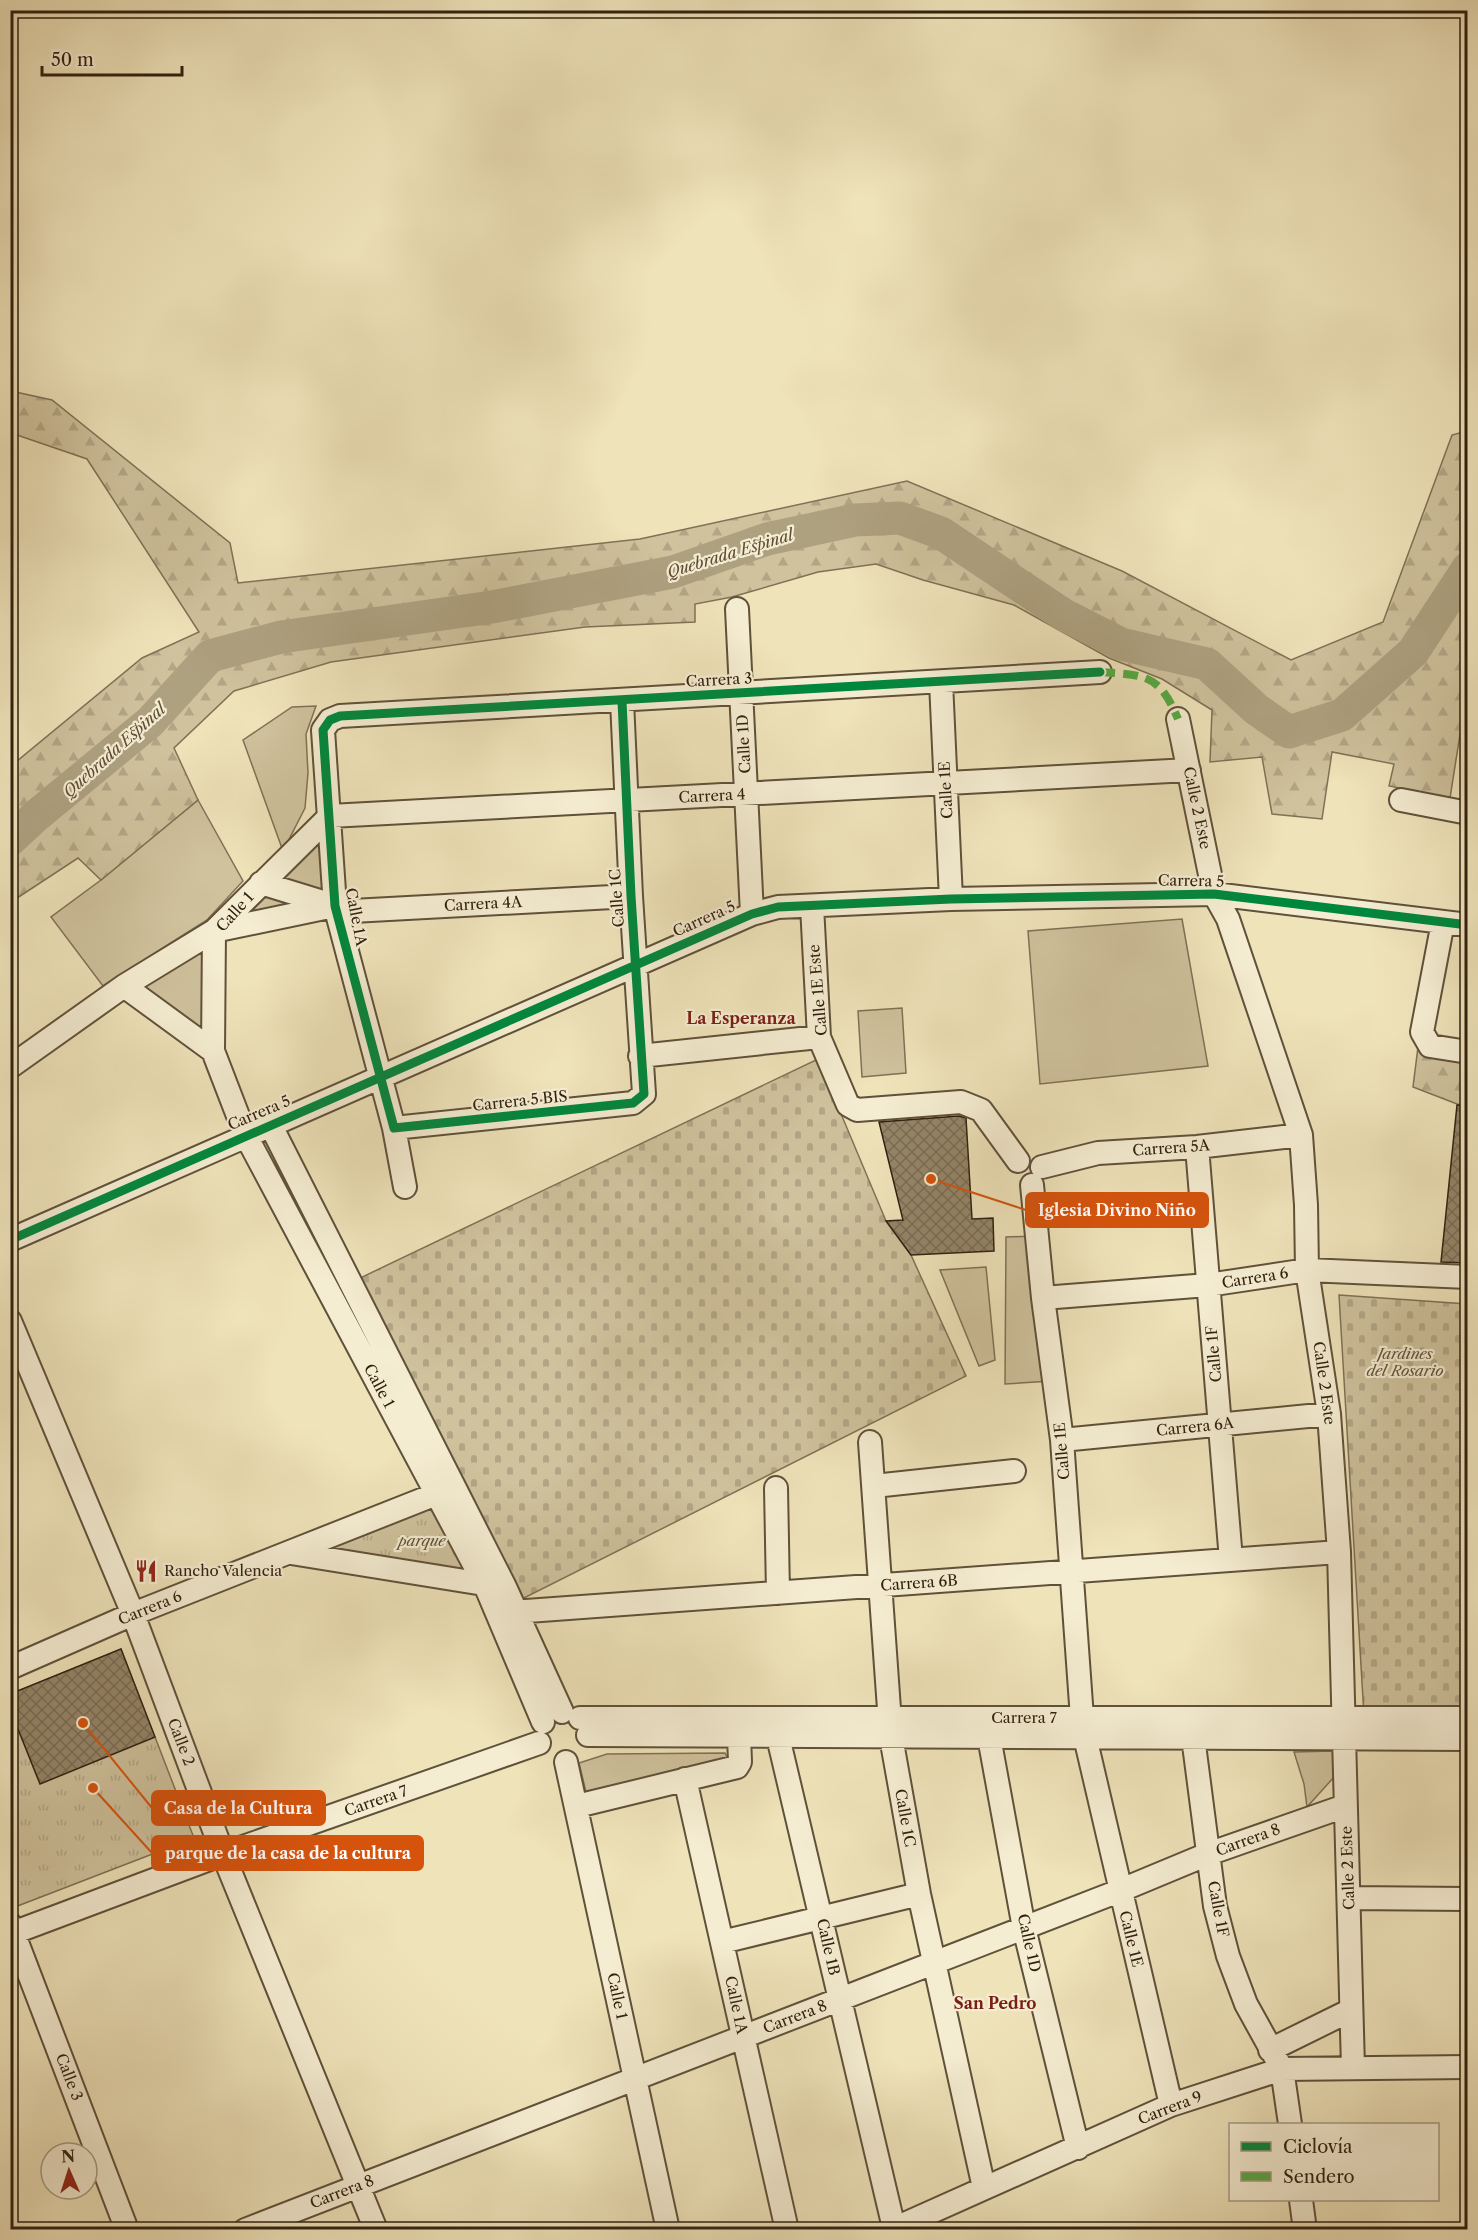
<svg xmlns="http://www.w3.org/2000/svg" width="1478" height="2240" font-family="'Libre Caslon Text',serif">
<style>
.grass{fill:#cfc29d;stroke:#807156;stroke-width:1.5}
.forest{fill:url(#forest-firs);stroke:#807156;stroke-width:1.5}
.cemetery{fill:url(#cemetery-stones);stroke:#807156;stroke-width:1.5}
.park{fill:url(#park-tufts);stroke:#807156;stroke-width:1.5}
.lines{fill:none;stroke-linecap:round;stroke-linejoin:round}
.river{stroke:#aea180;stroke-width:33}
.building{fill:url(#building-cross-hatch);stroke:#312010;stroke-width:1.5}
.minor-casing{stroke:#60513a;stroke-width:26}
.minor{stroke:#f5edd2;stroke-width:22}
.quiet{stroke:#54aa42;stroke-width:8;stroke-dasharray:15 8;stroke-linecap:butt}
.cycleway-casing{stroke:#f5edd2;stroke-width:13}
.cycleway{stroke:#00873e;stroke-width:9}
.labels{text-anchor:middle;stroke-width:4.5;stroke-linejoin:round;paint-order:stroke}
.street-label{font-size:15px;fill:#312010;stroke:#f5edd2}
.park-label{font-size:15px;font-style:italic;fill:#60513a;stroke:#f5edd2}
.poi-label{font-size:15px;fill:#312010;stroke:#f5edd2;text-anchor:start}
.water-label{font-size:16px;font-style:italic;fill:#5d4d37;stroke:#f5edd2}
.neighbourhood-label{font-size:16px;font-weight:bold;fill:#7a1f14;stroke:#f5edd2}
.leader{fill:none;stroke:#d6530c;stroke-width:2}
.callout-dot{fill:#d6530c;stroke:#f5edd2;stroke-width:2}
.callout{fill:#d6530c;stroke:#d6530c;stroke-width:2}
.callout-label{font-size:16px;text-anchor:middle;font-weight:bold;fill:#fff}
</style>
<defs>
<pattern id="forest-firs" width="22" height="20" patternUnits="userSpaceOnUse" patternTransform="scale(1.5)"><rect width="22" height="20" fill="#cfc29d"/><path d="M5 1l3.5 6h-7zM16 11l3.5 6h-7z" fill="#b2a686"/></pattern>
<pattern id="cemetery-stones" width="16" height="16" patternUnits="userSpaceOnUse" patternTransform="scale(1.5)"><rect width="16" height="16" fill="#cfc29d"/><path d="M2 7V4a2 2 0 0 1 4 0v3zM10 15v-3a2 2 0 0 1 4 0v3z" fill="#b2a686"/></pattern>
<pattern id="park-tufts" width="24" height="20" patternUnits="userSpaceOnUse" patternTransform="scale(1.5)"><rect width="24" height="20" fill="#cfc29d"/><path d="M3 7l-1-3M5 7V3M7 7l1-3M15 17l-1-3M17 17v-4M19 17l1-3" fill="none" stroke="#b2a686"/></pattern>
<pattern id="building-cross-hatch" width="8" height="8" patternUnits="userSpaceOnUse" patternTransform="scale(1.5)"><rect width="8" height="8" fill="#948568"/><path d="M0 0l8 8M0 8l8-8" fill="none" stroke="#796c54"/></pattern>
</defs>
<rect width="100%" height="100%" fill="#efe3ba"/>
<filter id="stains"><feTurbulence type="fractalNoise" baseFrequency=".00333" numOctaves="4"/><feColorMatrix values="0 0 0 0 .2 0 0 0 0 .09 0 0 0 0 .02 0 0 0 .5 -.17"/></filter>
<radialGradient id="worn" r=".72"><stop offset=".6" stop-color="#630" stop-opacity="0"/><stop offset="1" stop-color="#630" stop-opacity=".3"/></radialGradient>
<path class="grass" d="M316,706L306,734L308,773L305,808L283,851L243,740L292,707Z
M198,800L243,881L207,920L103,986L51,917L101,880Z
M321,831L323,897L272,881Z
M264,890L308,904L238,918Z
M1182,919L1208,1066L1040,1084L1028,931Z
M205,949V1035L136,986Z
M902,1008L906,1073L862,1077L858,1011Z
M1033,1236L1051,1381L1005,1384L1006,1237Z
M986,1267L995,1360L979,1366L940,1270Z
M1334,1751L1335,1776L1307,1807L1304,1784L1294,1752Z
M725,1753L728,1759L586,1792L579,1763L607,1754Z"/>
<path class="forest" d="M11,391L52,400L230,543L238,583L640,539L907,481L1122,571L1291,660L1383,622L1452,435L1467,431V690L1450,798L1389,786L1394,764L1332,752L1322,819L1272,814L1262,757L1210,762L1212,710L1162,679L1109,658L1014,605L923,580L876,564L818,572L732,597L695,604V622L585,627L331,662L234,691L174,748L198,800L101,880L78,858L11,902V766L142,658L199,632L87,459L11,433Z
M1418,1047L1467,1058V1105L1457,1104L1413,1087Z"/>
<path class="cemetery" d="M818,1059L886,1221L911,1255L966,1376L522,1599L356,1280Z
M1339,1295L1467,1304V1714L1364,1716Z"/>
<path class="park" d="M438,1501L478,1585L313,1551Z
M121,1649L194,1838L15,1907L11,1897V1694Z"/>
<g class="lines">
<path class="river" d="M10,840L37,815L150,722L210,656L281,637L492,607L673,572L767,539L855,520L900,518L941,533L1064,615L1121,644L1207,664L1256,709L1289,732L1342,715L1413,652L1468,568"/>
</g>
<path class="building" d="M1457,1105L1467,1106V1263L1441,1262Z
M959,1116L966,1118L972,1219L993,1218L994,1251L911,1255L886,1221L903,1220L879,1122Z
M121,1649L155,1737L40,1784L10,1709V1694Z"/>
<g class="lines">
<g class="minor-casing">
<path id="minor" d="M737,609L752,914
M941,682L951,899
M1178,719L1214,894L1228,919L1301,1135L1306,1205L1307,1270L1329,1414L1339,1552L1353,2068
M1401,800L1468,813
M261,883L352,911L631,896
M812,906L819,1037L848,1105L857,1110L961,1102L981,1110L1018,1161
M1443,922L1422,1032L1430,1046L1468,1052
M214,931L213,1051L245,1134L485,1585L543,1722
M214,931L334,906
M124,986L213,1051
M640,1056L819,1037
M10,1067L124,986L214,931L330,816L1189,770
M270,1124L505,1587L562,1712
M394,1128L633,1103L644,1094L631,896L622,701
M1197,1147L1231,1560
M1042,1167L1098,1153L1197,1147L1301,1135
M1032,1185L1043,1298L1062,1440L1082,1718
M405,1187L394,1128L335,906L323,730L330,720L340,716L1100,672
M10,1240L752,914L778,907L951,899L1214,894L1468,925
M1043,1298L1208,1285L1307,1270L1468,1277
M10,1321L133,1614L223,1854L376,2230
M1062,1440L1329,1414
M870,1442L891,1737L919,1894L984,2188
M874,1486L1014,1471
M776,1488L778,1593
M291,1553L496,1586
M499,1613L1339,1552
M10,1668L133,1614L449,1489
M580,1718H1468
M588,1735L1468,1739
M778,1737L894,2228
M989,1737L1024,1928L1078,2148
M1085,1737L1171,2105
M1193,1737L1215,1906L1228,1956L1246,2004L1282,2069L1290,2124
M566,1762L668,2230
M685,1779L787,2230
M577,1806L737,1767L740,1762L739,1736
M1349,1898L1468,1899
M10,1924L127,2230
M10,1934L223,1854L539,1743
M722,1942L919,1894
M1270,2050L1351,2010
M1301,2200L1305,2230
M245,2230L1119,1891L1208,1854L1345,1806
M891,2230L1171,2105L1282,2069L1468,2067"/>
</g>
<use href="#minor" class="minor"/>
<path class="quiet" d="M1100,672C1146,675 1159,674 1178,719"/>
<g class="cycleway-casing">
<path id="cycleway" d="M622,701L631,896L644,1094L633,1103L394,1128L335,906L323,730L330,720L340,716L1100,672
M10,1240L752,914L778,907L951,899L1214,894L1468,925"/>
</g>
<use href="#cycleway" class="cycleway"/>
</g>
<defs>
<g id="restaurant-bare" transform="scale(1.8)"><path d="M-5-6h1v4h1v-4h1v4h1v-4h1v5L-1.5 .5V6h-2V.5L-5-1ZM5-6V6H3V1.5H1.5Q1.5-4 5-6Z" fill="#8f2418" stroke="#f5edd2" stroke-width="2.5" paint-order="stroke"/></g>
</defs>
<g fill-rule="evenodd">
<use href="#restaurant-bare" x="146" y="1571"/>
</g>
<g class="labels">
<g class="street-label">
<text transform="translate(719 680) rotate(-3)" y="5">Carrera 3</text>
<text transform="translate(744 744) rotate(-93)" y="5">Calle 1D</text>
<text transform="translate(946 790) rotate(-93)" y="5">Calle 1E</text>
<text transform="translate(712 796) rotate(-3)" y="5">Carrera 4</text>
<text transform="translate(1197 808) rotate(78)" y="5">Calle 2 Este</text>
<text transform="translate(1191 881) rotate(1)" y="5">Carrera 5</text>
<text transform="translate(617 898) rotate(-94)" y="5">Calle 1C</text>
<text transform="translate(483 904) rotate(-3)" y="5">Carrera 4A</text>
<text transform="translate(235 912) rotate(-48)" y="5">Calle 1</text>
<text transform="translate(356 917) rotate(79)" y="5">Calle 1A</text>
<text transform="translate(704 919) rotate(-24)" y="5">Carrera 5</text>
<text transform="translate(818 990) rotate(-95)" y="5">Calle 1E Este</text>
<text transform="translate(520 1101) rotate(-6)" y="5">Carrera 5 BIS</text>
<text transform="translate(259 1113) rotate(-23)" y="5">Carrera 5</text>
<text transform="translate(1171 1148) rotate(-4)" y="5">Carrera 5A</text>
<text transform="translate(1255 1278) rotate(-9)" y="5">Carrera 6</text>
<text transform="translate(1214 1354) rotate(-95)" y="5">Calle 1F</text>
<text transform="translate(1324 1383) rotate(82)" y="5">Calle 2 Este</text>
<text transform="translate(379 1386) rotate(62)" y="5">Calle 1</text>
<text transform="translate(1195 1427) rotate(-6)" y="5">Carrera 6A</text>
<text transform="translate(1062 1451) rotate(-95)" y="5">Calle 1E</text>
<text transform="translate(919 1583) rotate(-4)" y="5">Carrera 6B</text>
<text transform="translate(150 1608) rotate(-22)" y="5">Carrera 6</text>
<text x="1024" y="1723">Carrera 7</text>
<text transform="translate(181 1742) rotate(69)" y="5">Calle 2</text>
<text transform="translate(376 1801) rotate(-19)" y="5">Carrera 7</text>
<text transform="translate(905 1818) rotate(80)" y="5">Calle 1C</text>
<text transform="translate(1248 1840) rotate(-20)" y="5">Carrera 8</text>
<text transform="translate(1348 1868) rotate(-92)" y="5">Calle 2 Este</text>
<text transform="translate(1218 1909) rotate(79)" y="5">Calle 1F</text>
<text transform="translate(1131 1939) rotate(76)" y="5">Calle 1E</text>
<text transform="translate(1029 1943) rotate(77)" y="5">Calle 1D</text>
<text transform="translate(828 1947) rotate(77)" y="5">Calle 1B</text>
<text transform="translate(617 1996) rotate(78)" y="5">Calle 1</text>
<text transform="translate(736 2005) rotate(78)" y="5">Calle 1A</text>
<text transform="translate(795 2017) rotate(-21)" y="5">Carrera 8</text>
<text transform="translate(69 2077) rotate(69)" y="5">Calle 3</text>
<text transform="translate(1170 2108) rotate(-21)" y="5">Carrera 9</text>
<text transform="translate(342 2192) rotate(-21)" y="5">Carrera 8</text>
</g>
<g class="park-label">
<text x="1405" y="1359">Jardines<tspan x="1405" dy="17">del Rosario</tspan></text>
<text x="422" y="1546">parque</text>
</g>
<g class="poi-label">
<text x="164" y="1576">Rancho Valencia</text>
</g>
<g class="water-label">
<text transform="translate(730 553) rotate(-17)" y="6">Quebrada Espinal</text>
<text transform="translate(114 750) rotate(-42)" y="6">Quebrada Espinal</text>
</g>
<g class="neighbourhood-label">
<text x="741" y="1024">La Esperanza</text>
<text x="995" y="2009">San Pedro</text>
</g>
</g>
<path class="leader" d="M931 1179L1026 1210M83 1723L152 1808M93 1788L152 1853"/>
<g class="callout-dot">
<circle cx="931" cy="1179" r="6"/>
<circle cx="83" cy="1723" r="6"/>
<circle cx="93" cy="1788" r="6"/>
</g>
<g class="callout">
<rect x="1026" y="1193" width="182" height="34" rx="6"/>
<rect x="152" y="1791" width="173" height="34" rx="6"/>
<rect x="152" y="1836" width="271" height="34" rx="6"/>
</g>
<g class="callout-label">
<text x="1117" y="1216">Iglesia Divino Niño</text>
<text x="238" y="1814">Casa de la Cultura</text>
<text x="288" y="1859">parque de la casa de la cultura</text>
</g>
<rect width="1478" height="2240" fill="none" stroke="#efe3ba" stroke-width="36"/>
<rect x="12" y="12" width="1454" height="2216" fill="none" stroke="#312010" stroke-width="3"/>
<rect x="18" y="18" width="1442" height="2204" fill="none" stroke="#312010" stroke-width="1.5"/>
<rect x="1229" y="2123" width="210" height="78" fill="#f5edd2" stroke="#a79b84" stroke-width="1.5"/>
<rect x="1241" y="2142" width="30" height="9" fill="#00873e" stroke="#a79b84" stroke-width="1.5"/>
<text x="1283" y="2153" font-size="18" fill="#312010">Ciclovía</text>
<rect x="1241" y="2172" width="30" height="9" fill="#54aa42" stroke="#a79b84" stroke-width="1.5"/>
<text x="1283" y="2183" font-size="18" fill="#312010">Sendero</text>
<g transform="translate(69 2171) rotate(357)"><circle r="28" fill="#f5edd2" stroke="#a79b84" stroke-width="1.5"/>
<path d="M0-4.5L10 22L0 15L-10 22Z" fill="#8f2418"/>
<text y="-9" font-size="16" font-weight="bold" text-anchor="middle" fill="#312010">N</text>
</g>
<path d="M42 66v9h140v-9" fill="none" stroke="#312010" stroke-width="3"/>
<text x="51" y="66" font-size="18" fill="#312010" stroke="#f5edd2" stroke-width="4.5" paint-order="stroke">50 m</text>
<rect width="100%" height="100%" filter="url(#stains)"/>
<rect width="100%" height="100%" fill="url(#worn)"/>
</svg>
